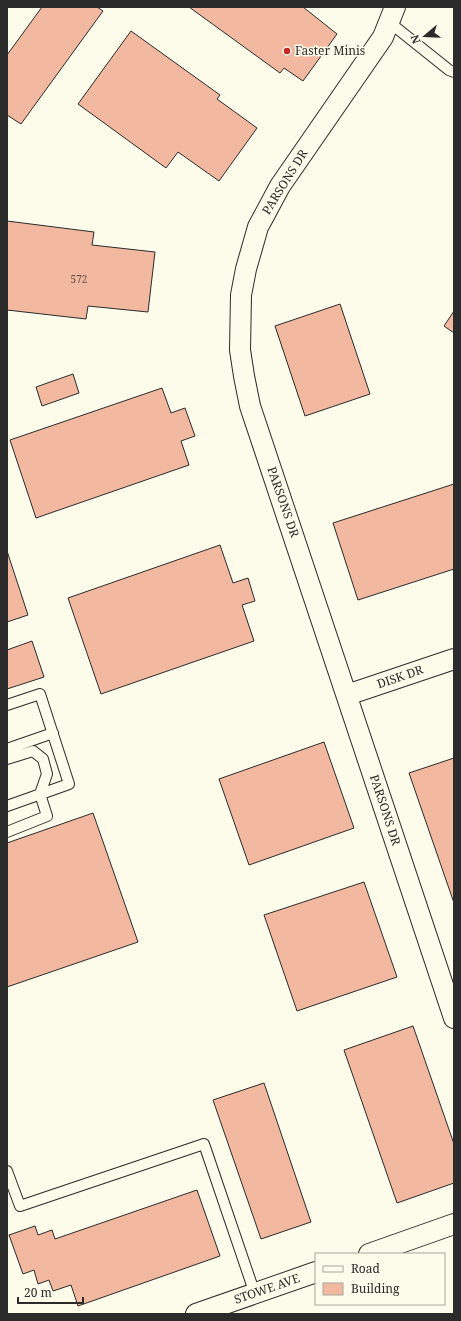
<svg xmlns="http://www.w3.org/2000/svg" width="461" height="1321" font-family="'Noto Serif',serif">
<style>
.building{fill:#f2b8a0;stroke:#2b2b2b}
.lines{fill:none;stroke-linecap:round;stroke-linejoin:round}
.lane-casing{stroke:#2b2b2b;stroke-width:12}
.street-casing{stroke:#2b2b2b;stroke-width:22}
.lane{stroke:#fdfbea;stroke-width:10}
.street{stroke:#fdfbea;stroke-width:20}
.poi-dot{fill:#c62828;stroke:#fdfbea;stroke-width:1.5}
.labels{text-anchor:middle;stroke-width:3;stroke-linejoin:round;paint-order:stroke}
.number-label{font-size:10px;fill:#5d4e48}
.poi-label{font-size:12px;fill:#2b2b2b;stroke:#fdfbea;text-anchor:start}
.street-label{font-size:12px;fill:#2b2b2b;stroke:#fdfbea}
</style>
<rect width="100%" height="100%" fill="#fdfbea"/>
<path class="building" d="M42,7H97L103,11L21,124L7,115V55Z
M189,7H303L337,34L303,81L284,68L280,73Z
M131,31L220,95L217,99L257,128L219,181L178,152L166,168L78,104Z
M7,221L94,232L92,245L155,252L148,312L88,306L86,319L7,310Z
M340,304L370,394L305,416L275,326Z
M454,311V333L444,326Z
M73,374L79,393L42,406L36,387Z
M162,388L171,413L185,408L195,436L181,441L189,465L36,518L10,440Z
M454,484V569L358,600L333,523Z
M220,545L233,583L248,578L255,601L242,605L254,641L101,694L68,598Z
M7,551L28,615L7,622Z
M32,641L44,677L7,689V650Z
M324,742L354,828L249,865L219,779Z
M454,758V903L409,773Z
M93,813L138,942L7,987V843Z
M364,882L397,977L297,1011L264,915Z
M413,1026L454,1144V1183L397,1203L344,1050Z
M264,1083L311,1222L261,1239L213,1100Z
M197,1190L220,1256L78,1306L71,1285L53,1291L49,1280L38,1284L34,1270L23,1274L9,1235L35,1226L38,1235L52,1230L55,1239Z"/>
<g class="lines">
<g class="lane-casing">
<path id="lane" d="M389,22L449,70L454,72
M7,705L40,694L69,784L7,806
M7,749L53,733
M7,759L33,751L43,759L47,774L40,794L47,816L7,832
M7,1171L20,1206L204,1144L255,1294"/>
</g>
<g class="street-casing">
<path id="street" d="M395,7L383,37L280,186L258,227L246,269L241,295L240,350L244,376L250,406L454,1018
M347,695L454,659
M369,1254L454,1224
M196,1314L316,1272"/>
</g>
<use href="#lane" class="lane"/>
<use href="#street" class="street"/>
</g>
<circle class="poi-dot" cx="287" cy="51" r="4"/>
<g class="labels">
<g class="number-label">
<text x="79" y="283">572</text>
</g>
<g class="poi-label">
<text x="295" y="55">Faster Minis</text>
</g>
<g class="street-label">
<text transform="translate(285 182) rotate(-58)" y="4">PARSONS DR</text>
<text transform="translate(283 502) rotate(71)" y="4">PARSONS DR</text>
<text transform="translate(400 677) rotate(-19)" y="4">DISK DR</text>
<text transform="translate(385 810) rotate(72)" y="4">PARSONS DR</text>
<text transform="translate(267 1289) rotate(-19)" y="4">STOWE AVE</text>
</g>
</g>
<rect width="461" height="1321" fill="none" stroke="#2b2b2b" stroke-width="16"/>
<rect x="315" y="1253" width="130" height="52" fill="#fdfbea" stroke="#a9a89e"/>
<rect x="323" y="1266" width="20" height="6" fill="#fdfbea" stroke="#a9a89e"/>
<text x="351" y="1273" font-size="12" fill="#2b2b2b">Road</text>
<rect x="323" y="1283" width="20" height="12" fill="#f2b8a0" stroke="#a9a89e"/>
<text x="351" y="1293" font-size="12" fill="#2b2b2b">Building</text>
<g transform="translate(425 36) rotate(251)" stroke="#fdfbea" stroke-width="3" paint-order="stroke">
<path d="M0-3L7 15L0 10L-7 15Z" fill="#2b2b2b"/>
<text y="-6" font-size="11" font-weight="bold" text-anchor="middle" fill="#2b2b2b">N</text>
</g>
<path d="M18 1297v6h65v-6" fill="none" stroke="#2b2b2b" stroke-width="2"/>
<text x="24" y="1297" font-size="12" fill="#2b2b2b" stroke="#fdfbea" stroke-width="3" paint-order="stroke">20 m</text>
</svg>
